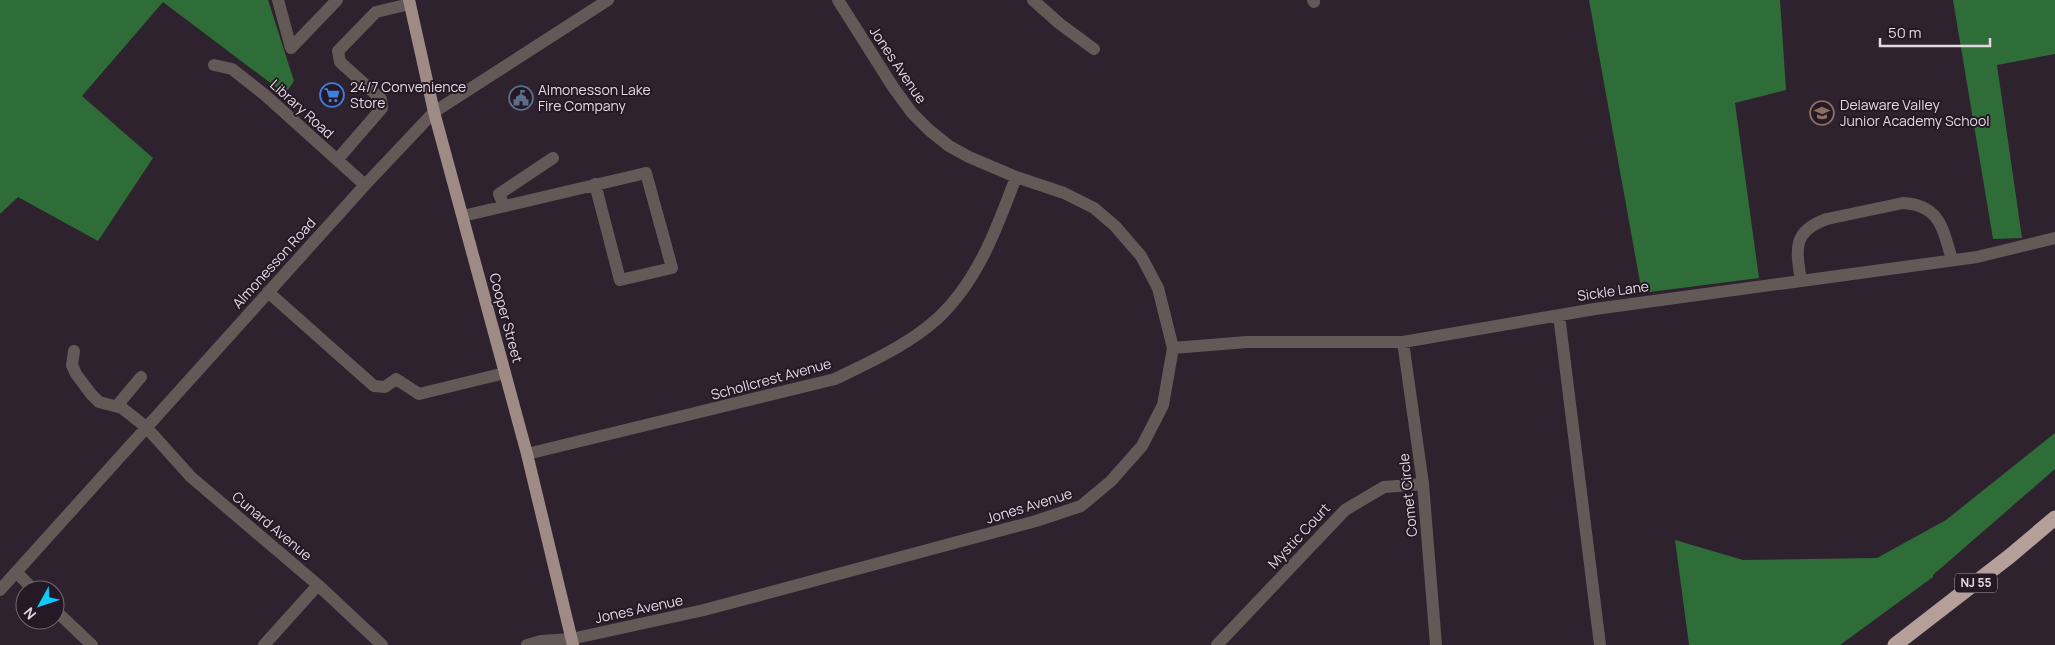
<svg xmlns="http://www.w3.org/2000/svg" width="2055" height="645" font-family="Manrope,sans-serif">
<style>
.forest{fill:#2f6d38}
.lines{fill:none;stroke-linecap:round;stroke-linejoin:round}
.minor{stroke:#635a57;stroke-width:12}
.major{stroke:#9f8b86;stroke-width:12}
.highway{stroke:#b69f99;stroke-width:15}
.labels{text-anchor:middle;stroke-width:4;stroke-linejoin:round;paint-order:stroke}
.shield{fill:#251925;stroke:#a99fa9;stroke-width:1}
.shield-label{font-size:12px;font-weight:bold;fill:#e1d9e2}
.street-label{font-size:14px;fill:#e1d9e2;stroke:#251925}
.poi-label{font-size:14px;fill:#e1d9e2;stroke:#251925;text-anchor:start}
</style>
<rect width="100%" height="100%" fill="#2f222f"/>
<path class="forest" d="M0,0H268L294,81L285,94L163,2L82,96L153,158L98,241L18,197L0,214Z
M1589,0H1780L1786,90L1735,103L1759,278L1642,293Z
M1953,0H2055V54L1997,65L2022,238L1993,239Z
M2055,433V469L1933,575V577L1840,645H1689L1675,540L1743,560L1877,558L1946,520Z"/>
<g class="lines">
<path class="minor" d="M278,0L291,48L337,0
M1033,0L1060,24L1094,49
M1313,0L1314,2
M214,65L232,69L265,95L365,185
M337,160L382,108L381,99L340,62L338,51L376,12L410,4
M504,206L499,194L553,158
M463,216L646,173L672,268L620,280L595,184
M1801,281C1796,249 1792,231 1827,219L1903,203C1940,205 1943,229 1952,260
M268,292L374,386L385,387L396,379L419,394L505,373
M1559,315L1600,645
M1403,342L1423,484L1436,645
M1173,348L1247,342H1403L1595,309L1977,257L2055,238
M74,351L72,365L76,374L91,394L99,402L122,408
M141,377L120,402L122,408L146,427L191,477L318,585L382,645
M527,454L835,379C870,362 908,345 937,319C978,281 997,228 1016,177
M16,572L34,590
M0,590L365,185L434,112L608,0
M55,610L92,645
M264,645L318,585
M527,645L541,641L571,639L704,610L1036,521L1081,506L1111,481L1142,446L1163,405L1173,348L1158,288L1141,256L1115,226L1094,208L1064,193L1016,177L969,157L949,146L929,130L912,113L893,87L838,0
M1217,645L1345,510L1384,487L1423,484"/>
<path class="major" d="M409,0L434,112L527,454L573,645"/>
<path class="highway" d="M1895,645L2010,556L2055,518"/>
</g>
<defs>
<g id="supermarket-ring" transform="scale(1.25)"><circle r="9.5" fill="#251925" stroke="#3f7fe0" stroke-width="1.5"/><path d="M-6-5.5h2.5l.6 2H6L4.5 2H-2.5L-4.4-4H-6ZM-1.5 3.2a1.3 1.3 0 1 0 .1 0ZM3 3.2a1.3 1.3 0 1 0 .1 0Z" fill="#3f7fe0"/></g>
<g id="civic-ring" transform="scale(1.25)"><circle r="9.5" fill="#251925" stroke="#5c6f8a" stroke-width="1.5"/><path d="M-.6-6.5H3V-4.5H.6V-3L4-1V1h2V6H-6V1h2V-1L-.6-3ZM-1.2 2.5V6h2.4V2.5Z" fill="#5c6f8a"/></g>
<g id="school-ring" transform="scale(1.25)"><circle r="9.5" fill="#251925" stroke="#8d6e63" stroke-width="1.5"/><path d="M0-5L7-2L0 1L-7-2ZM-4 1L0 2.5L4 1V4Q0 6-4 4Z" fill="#8d6e63"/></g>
</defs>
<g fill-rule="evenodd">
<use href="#supermarket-ring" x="332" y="95"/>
<use href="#civic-ring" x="521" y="98"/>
<use href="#school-ring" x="1822" y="113"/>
</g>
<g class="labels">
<rect class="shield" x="1955" y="573.5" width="42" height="19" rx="4"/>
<g class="shield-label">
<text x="1976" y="587">NJ 55</text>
</g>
<g class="street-label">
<text transform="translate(898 65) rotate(56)" y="5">Jones Avenue</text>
<text transform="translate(302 109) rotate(42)" y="5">Library Road</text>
<text transform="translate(274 263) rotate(-48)" y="5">Almonesson Road</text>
<text transform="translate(1613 291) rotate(-8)" y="5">Sickle Lane</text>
<text transform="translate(506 318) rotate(75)" y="5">Cooper Street</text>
<text transform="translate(771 379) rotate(-15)" y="5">Schollcrest Avenue</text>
<text transform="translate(1408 495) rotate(-96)" y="5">Comet Circle</text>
<text transform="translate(1029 506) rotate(-17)" y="5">Jones Avenue</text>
<text transform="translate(272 526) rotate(40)" y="5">Cunard Avenue</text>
<text transform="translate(1299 536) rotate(-47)" y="5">Mystic Court</text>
<text transform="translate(639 609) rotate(-12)" y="5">Jones Avenue</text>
</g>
<g class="poi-label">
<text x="350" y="92">24/7 Convenience<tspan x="350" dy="16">Store</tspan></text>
<text x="538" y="95">Almonesson Lake<tspan x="538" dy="16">Fire Company</tspan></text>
<text x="1840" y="110">Delaware Valley<tspan x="1840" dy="16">Junior Academy School</tspan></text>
</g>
</g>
<g transform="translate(40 605) rotate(230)"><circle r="24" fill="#251925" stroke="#706671"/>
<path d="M0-4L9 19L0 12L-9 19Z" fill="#0fcafa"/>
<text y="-8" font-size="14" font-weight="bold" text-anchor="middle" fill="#e1d9e2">N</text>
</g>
<path d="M1880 38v8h110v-8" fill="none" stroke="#e1d9e2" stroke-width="2.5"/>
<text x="1888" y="38" font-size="15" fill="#e1d9e2" stroke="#251925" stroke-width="4" paint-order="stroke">50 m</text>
</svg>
